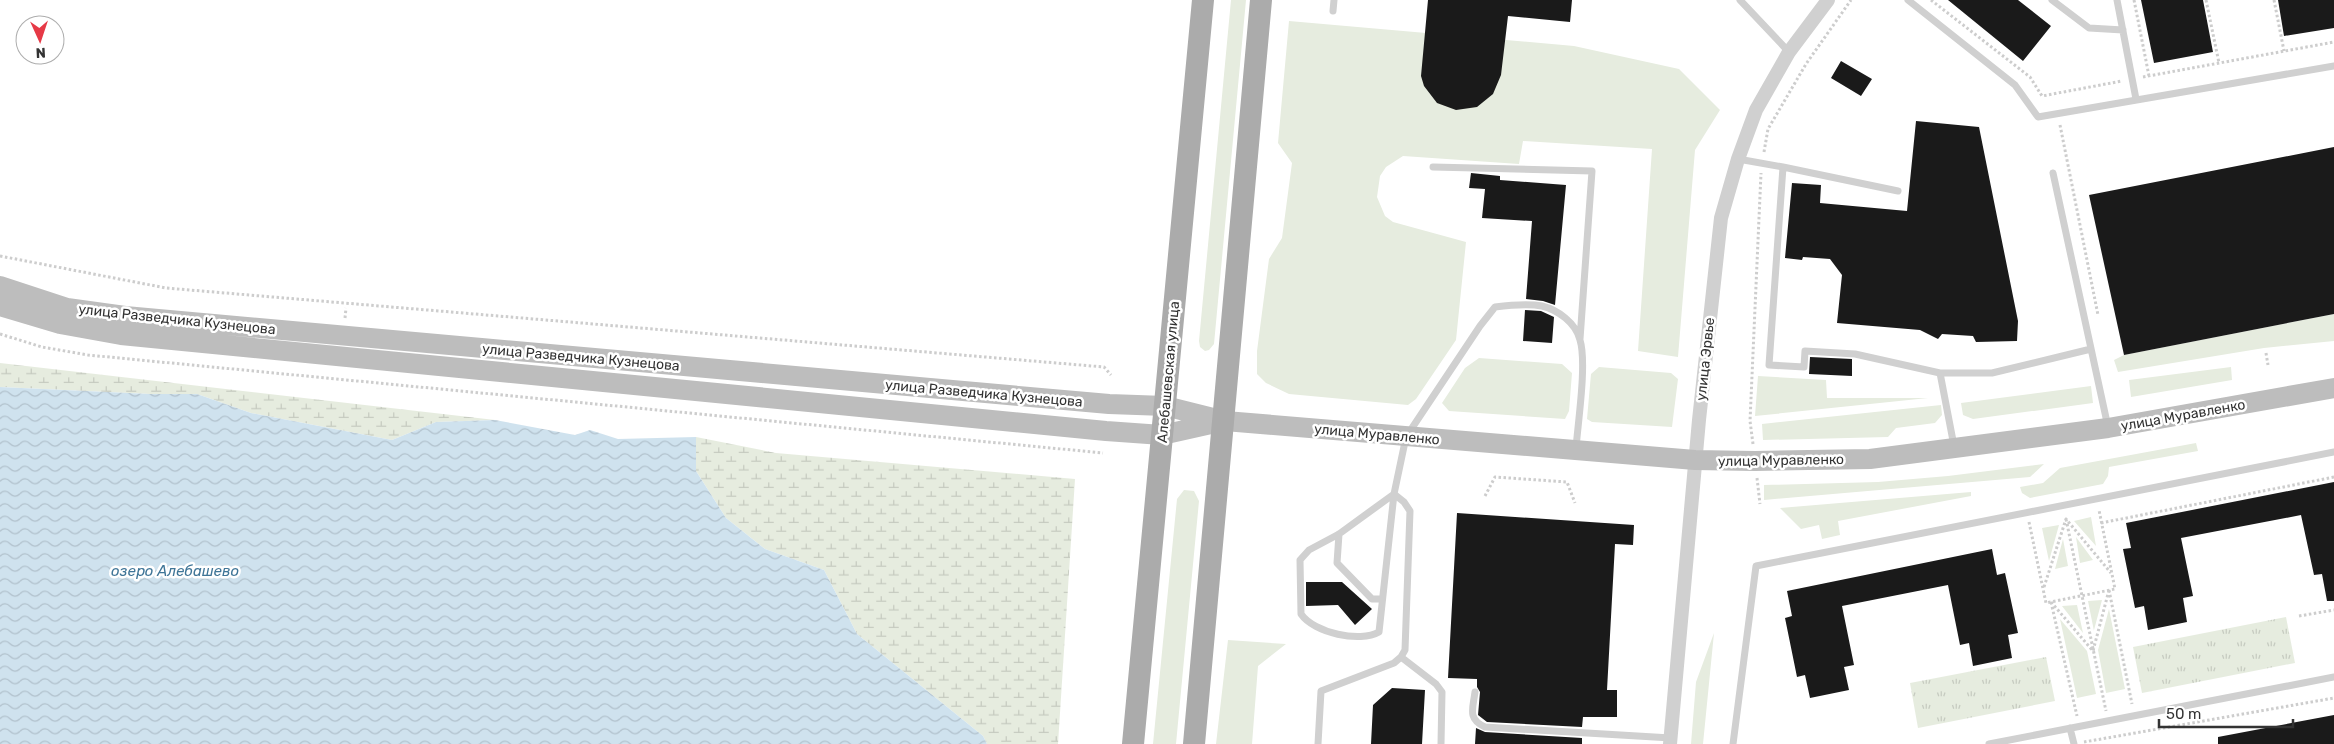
<svg xmlns="http://www.w3.org/2000/svg" width="2334" height="744" font-family="Rubik,sans-serif">
<style>
.green{fill:#e6ecdf}
.wetland{fill:url(#wetland-marsh)}
.park{fill:url(#park-tufts)}
.water{fill:url(#water-waves)}
.building{fill:#1a1a1a}
.lines{fill:none;stroke-linecap:round;stroke-linejoin:round}
.path{stroke:#cdcdcd;stroke-width:3;stroke-dasharray:2.5 2.5;stroke-linecap:butt}
.service{stroke:#d0d0d0;stroke-width:7}
.minor{stroke:#d0d0d0;stroke-width:14}
.secondary{stroke:#bdbdbd;stroke-width:20}
.primary{stroke:#ababab;stroke-width:22}
.labels{text-anchor:middle;stroke-width:5;stroke-linejoin:round;paint-order:stroke}
.street-label{font-size:14px;fill:#333;stroke:#fff}
.water-label{font-size:15px;font-style:italic;fill:#3f7597;stroke:#fff}
</style>
<defs>
<pattern id="wetland-marsh" width="20" height="14" patternUnits="userSpaceOnUse" patternTransform="scale(1.25)"><rect width="20" height="14" fill="#e6ecdf"/><path d="M1 5h8M5 5V1M11 12h8M15 12V8" fill="none" stroke="#c6cbc0"/></pattern>
<pattern id="park-tufts" width="24" height="20" patternUnits="userSpaceOnUse" patternTransform="scale(1.25)"><rect width="24" height="20" fill="#e6ecdf"/><path d="M3 7l-1-3M5 7V3M7 7l1-3M15 17l-1-3M17 17v-4M19 17l1-3" fill="none" stroke="#c6cbc0"/></pattern>
<pattern id="water-waves" width="16" height="10" patternUnits="userSpaceOnUse" patternTransform="scale(1.25)"><rect width="16" height="10" fill="#cfe2ee"/><path d="M0 5q4-4 8 0t8 0" fill="none" stroke="#b2c2cd"/></pattern>
</defs>
<rect width="100%" height="100%" fill="#fff"/>
<path class="green" d="M1231,0H1246L1214,344L1209,350L1205,351L1200,347L1199,341Z
M1289,21L1574,46L1679,69L1720,110L1695,150L1678,357L1638,351L1652,149L1523,141L1519,164L1403,156L1386,167L1380,176L1377,197L1385,216L1393,222L1466,242L1456,340L1416,399L1408,405L1289,394L1266,383L1257,374V351L1269,259L1282,238L1292,163L1278,143Z
M2334,314V341L2264,348L2118,372L2114,360L2124,355Z
M1479,358L1562,364L1572,373L1569,411L1565,419L1449,411L1442,403L1465,368Z
M1599,367L1671,373L1678,379L1672,427L1592,422L1587,419L1591,374Z
M2231,367L2232,380L2131,397L2129,380Z
M1758,376L1826,380L1827,398H1928L1755,416Z
M2091,386L2093,403L1973,419L1963,415L1961,403Z
M1941,405L1942,415L1935,423L1896,428L1888,437L1763,440L1762,424Z
M2196,443L2198,451L2109,467L2108,476L2103,484L2030,498L2022,493L2020,487L2043,483L2060,468Z
M2044,464L2030,477L1764,500V485L1878,482L1948,476Z
M1184,490L1194,491L1199,501L1176,744H1153L1177,499Z
M1971,492V496L1838,521L1840,535L1822,539L1819,525L1801,529L1780,508Z
M2091,517L2096,546L2074,521Z
M2059,525L2049,561L2042,528Z
M2076,537L2093,560L2080,563Z
M2063,539L2068,566L2055,569Z
M2102,600L2094,630V631L2088,601Z
M2077,605L2083,633L2062,606Z
M2109,609L2125,689L2106,693L2098,650Z
M2060,619L2087,651L2096,694L2077,698Z
M1714,633L1703,744H1691L1696,682Z
M1228,640L1286,644L1258,666L1252,744H1216Z"/>
<path class="wetland" d="M0,363L495,420L436,422L392,440L251,413L197,394H150L0,387Z
M696,437L776,453L1075,479L1058,744H987L983,736L857,634L824,570L765,549L726,518L696,471Z"/>
<path class="park" d="M2286,617L2295,663L2142,693L2133,647Z
M2046,657L2055,701L1918,728L1910,683Z"/>
<path class="water" d="M0,387L150,394H197L251,413L392,440L436,422L495,420L575,435L590,430L618,439L696,437V471L726,518L765,549L824,570L857,634L983,736L987,744H0Z"/>
<path class="building" d="M1428,0H1572L1570,22L1508,16L1501,75L1493,94L1477,107L1456,110L1437,103L1424,86L1421,76Z
M1948,0H2018L2051,26L2023,61Z
M2141,0H2203L2213,52L2154,63Z
M2278,0H2334V28L2284,36Z
M1841,61L1872,79L1861,96L1831,78Z
M1916,121L1979,127L2018,321L2017,341L1976,342L1973,336L1942,334L1938,339L1920,330L1837,323L1842,275L1830,259L1803,257L1802,260L1785,258L1792,183L1821,185L1820,203L1907,211Z
M2334,147V314L2124,355L2089,195Z
M1471,173L1500,176V180L1566,185L1555,305L1543,301L1526,299L1532,221L1482,218L1485,189L1469,188Z
M1525,310L1541,311L1554,317L1552,343L1523,341Z
M1810,357L1852,359V376L1809,374Z
M2334,482V601H2327L2322,574L2314,575L2301,515L2181,538L2193,596L2183,598L2187,622L2148,630L2144,606L2135,608L2123,549L2131,548L2126,523Z
M1457,513L1634,525L1633,545L1615,544L1607,690H1617V717H1583L1582,727L1487,722L1478,715L1480,692L1477,687V679L1448,678Z
M1992,549L1997,575L2005,573L2018,633L2008,635L2012,658L1973,666L1969,643L1960,645L1948,585L1842,606L1854,665L1844,667L1849,690L1810,698L1805,675L1797,677L1785,618L1792,616L1787,591Z
M1306,582H1342L1372,609L1355,625L1338,605L1306,606Z
M1392,688L1425,690L1422,744H1371L1373,705Z
M2334,715V744H2218V737Z
M1476,728L1485,732L1582,738V744H1475Z"/>
<g class="lines">
<path class="path" d="M1931,0L2030,77L2042,96L2122,81
M2134,0L2149,76
M2206,0L2219,63
M2274,0L2284,51
M2143,77L2334,42
M2060,125L2098,315
M1764,152L1768,129L1806,64L1851,0
M0,256L166,288L1104,367L1111,375
M345,318L346,308
M0,334L42,347L88,355L1103,453
M2266,353L2268,365
M1753,444L1750,421L1761,173
M1757,478L1760,504
M1485,496L1495,477L1567,482L1575,503
M2066,519L2106,711
M2029,522L2046,603L2115,589L2099,510
M2101,523L2334,477
M2044,587L2066,519L2111,573
M2109,590L2132,704
M2051,602L2093,651L2109,590
M2051,602L2077,716
M2299,616L2334,610
M2084,742L2334,698"/>
<path class="service" d="M1740,0L1789,52
M1908,0L2015,85L2038,117L2334,66
M2052,0L2089,28L2123,30
M2117,0L2136,99
M1333,11L1334,0
M1738,159L1783,167
M1433,167L1592,171L1580,339
M2053,173L2108,427
M1898,191L1783,167L1769,365L1804,367L1805,351L1855,354L1940,373L1954,446
M1940,373H1992L2091,349
M1394,494L1379,632C1360,643 1314,633 1301,614L1300,560L1309,550L1339,534Z
M1339,534L1337,563L1372,599H1382
M1401,657L1436,684L1442,692L1441,744
M1475,692C1473,708 1467,719 1485,727L1671,738
M2070,728L2074,744
M1318,744L1321,691L1394,663L1401,657L1405,650L1410,511L1404,502L1394,494L1406,437L1480,326L1495,307C1510,305 1527,303 1542,306C1558,310 1576,323 1580,340C1587,363 1578,422 1576,448
M1733,744L1756,566L2334,452
M1989,744L2334,677"/>
<path class="minor" d="M1670,744L1699,420L1721,218L1738,159L1756,110L1789,52L1828,0"/>
<path class="secondary" d="M0,286L67,308L125,316L1109,404L1165,406L1225,421L1695,460L1755,461L1870,459L2108,428L2334,388
M0,306L60,324L121,335L1106,431L1162,435L1220,422"/>
<path class="primary" d="M1133,744L1203,0
M1194,744L1261,0"/>
</g>
<g class="labels">
<g class="street-label">
<text transform="translate(177 319) rotate(6)" y="5">улица Разведчика Кузнецова</text>
<text transform="translate(581 357) rotate(5)" y="5">улица Разведчика Кузнецова</text>
<text transform="translate(1705 359) rotate(-84)" y="5">улица Эрвье</text>
<text transform="translate(1168 372) rotate(-85)" y="5">Алебашевская улица</text>
<text transform="translate(984 393) rotate(5)" y="5">улица Разведчика Кузнецова</text>
<text transform="translate(2183 415) rotate(-10)" y="5">улица Муравленко</text>
<text transform="translate(1377 434) rotate(5)" y="5">улица Муравленко</text>
<text transform="translate(1781 460) rotate(-1)" y="5">улица Муравленко</text>
</g>
<g class="water-label">
<text x="175" y="576">озеро Алебашево</text>
</g>
</g>
<g transform="translate(40 40) rotate(177)"><circle r="24" fill="#ffffff" stroke="#adadad"/>
<path d="M0-4L9 19L0 12L-9 19Z" fill="#e63946"/>
<text y="-8" font-size="14" font-weight="bold" text-anchor="middle" fill="#333333">N</text>
</g>
<path d="M2159 719v8h134v-8" fill="none" stroke="#333333" stroke-width="2.5"/>
<text x="2166" y="719" font-size="15" fill="#333333" stroke="#ffffff" stroke-width="4" paint-order="stroke">50 m</text>
</svg>
